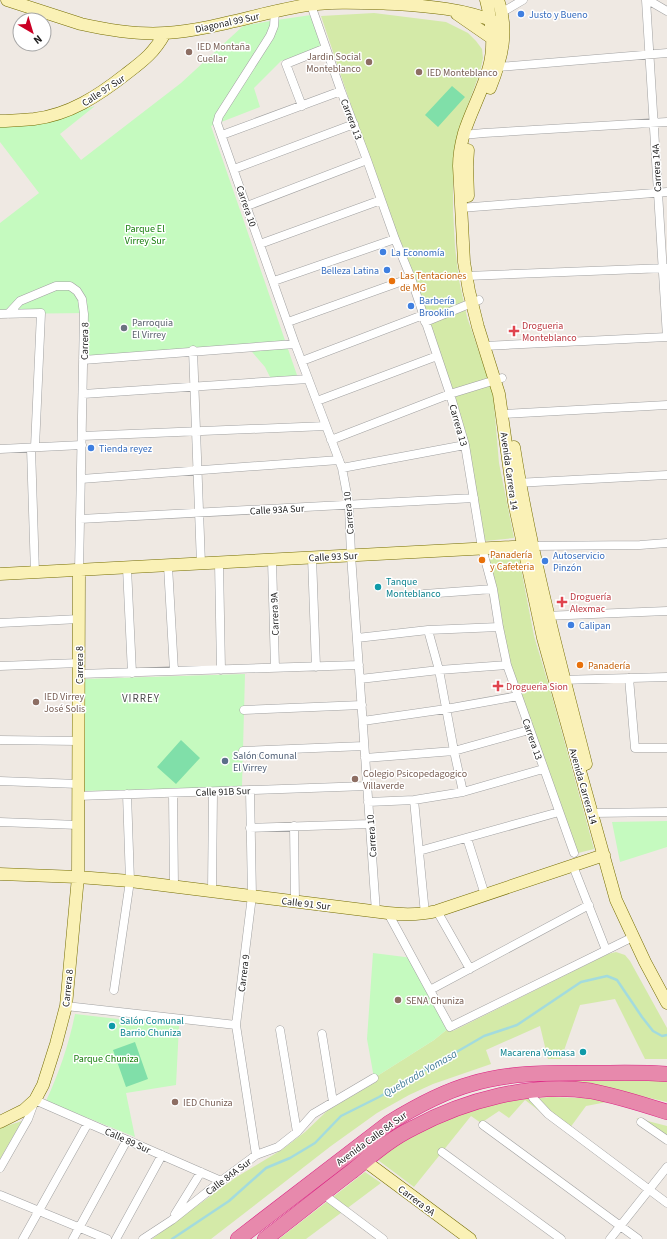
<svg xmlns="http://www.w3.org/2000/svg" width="667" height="1239" font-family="'Source Sans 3',sans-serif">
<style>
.grass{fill:#d4eaa8}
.park{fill:#c5fabf}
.pitch{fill:#80dfa9}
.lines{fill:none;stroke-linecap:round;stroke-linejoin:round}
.stream{stroke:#a3dbdd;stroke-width:2.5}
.street-casing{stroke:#a1a1a1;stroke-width:9}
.secondary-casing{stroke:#756d03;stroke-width:13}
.highway-casing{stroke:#db2283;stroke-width:16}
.street{stroke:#fff;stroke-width:8}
.secondary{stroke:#faf1b6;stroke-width:12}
.highway{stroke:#e789ac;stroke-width:15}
.shop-dot{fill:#3f7fe0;stroke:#fff;stroke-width:1.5}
.education-dot{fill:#8d6e63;stroke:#fff;stroke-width:1.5}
.food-dot{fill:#e8710a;stroke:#fff;stroke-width:1.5}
.worship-dot{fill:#6b7280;stroke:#fff;stroke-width:1.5}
.health-dot{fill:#e0444e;stroke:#fff;stroke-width:1.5}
.culture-dot{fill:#0f9aa8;stroke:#fff;stroke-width:1.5}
.service-dot{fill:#5c6f8a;stroke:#fff;stroke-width:1.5}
.labels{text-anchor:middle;stroke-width:3;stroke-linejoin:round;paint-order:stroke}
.shop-label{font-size:10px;fill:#366cbe;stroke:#fff;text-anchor:start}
.street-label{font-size:10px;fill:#1d1d1d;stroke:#fff}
.education-label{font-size:10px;fill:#785e54;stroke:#fff;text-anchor:start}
.park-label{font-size:10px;fill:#157d0a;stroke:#fff}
.food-label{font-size:10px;fill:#c56008;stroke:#fff;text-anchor:start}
.worship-label{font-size:10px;fill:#5b616d;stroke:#fff;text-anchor:start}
.health-label{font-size:10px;fill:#be3a42;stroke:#fff;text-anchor:start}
.culture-label{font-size:10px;fill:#0d838f;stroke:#fff;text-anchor:start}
.service-label{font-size:10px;fill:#4e5e75;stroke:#fff;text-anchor:start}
.neighbourhood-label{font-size:11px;letter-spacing:1px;fill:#505050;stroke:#fff}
.water-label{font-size:11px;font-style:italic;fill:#417b96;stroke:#fff}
</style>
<rect width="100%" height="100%" fill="#efe9e3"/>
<path class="grass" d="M374,13L446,22L468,33L476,41L482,49L483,58L480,72L459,129L453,155V210L455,247L459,280L467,317L493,393L499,463L514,538L485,541L455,402L368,156L321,16Z
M518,553L534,636L551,693L594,849L578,853L512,671L488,558Z
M616,952L625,955L630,961L667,1028V1059H645L615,999L580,1005L561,1059H548L540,1026L486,1050L491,1064L433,1084L409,1095L377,1113L331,1146L211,1239H152L235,1178L283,1149L305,1132L327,1111L376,1082L374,1078L434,1040L450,1027L453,1031L608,954Z
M567,1079H667V1102L597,1086L568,1083Z
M551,1097L609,1099L612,1101L586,1106L567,1132L525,1100L509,1118L499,1111L481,1123L471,1116L414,1187L378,1160L401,1143L444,1120L499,1101Z
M636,1118L667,1126V1140Z
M22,1121L0,1159V1128Z
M365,1172L381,1183L306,1239H279Z"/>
<path class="park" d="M311,15L321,47L281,61L254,88L260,107L211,126L298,378L271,379L265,367L246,345L88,356V313L0,314V223L39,193L0,142V125L64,115L95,106L60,134L81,160L181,83L243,26L270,21Z
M245,674L242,787L84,791V679Z
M667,821V847L620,862L612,822Z
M373,953L413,958L450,1027L434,1040L374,1078L367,1039Z
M75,1014L179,1026L176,1085L126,1093L135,1137L46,1101C59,1073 69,1044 75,1014Z"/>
<path class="pitch" d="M452,86L465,97L438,127L425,115Z
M181,740L200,758L176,784L157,767Z
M135,1042L148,1079L126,1087L113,1050Z"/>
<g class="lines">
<path class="stream" d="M172,1239L229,1201L266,1168L290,1158L315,1143L341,1116L379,1097L484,1036L517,1025L581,982L607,976L617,980L642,1017L653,1031L662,1036L667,1035"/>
<g class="street-casing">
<path id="street" d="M648,0L667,11
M311,5L341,91L367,160L395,239L411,278L450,394L465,445L482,548L493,589L499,627L507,665L574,853
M275,11L274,26L270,36L219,116L217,123L295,344L342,468L349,505L351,555L376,912
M501,13L523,0
M498,67L667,53
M302,106L286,64L326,48
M222,135L341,91
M463,135L484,133L667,122
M234,169L354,124
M247,206L367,160
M460,208L667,192
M260,244L381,200
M467,276L666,268
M274,281L395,239
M0,314L41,313L35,447
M8,314L20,301L56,286H70L77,291L82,299L84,314L79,571
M288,322L411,278
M425,322L479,300
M484,346L667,337L646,0
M193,350L201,564
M83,360L295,344
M302,361L423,315
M83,394L308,379
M317,401L437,356
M503,414L667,405
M82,436L326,426
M331,440L450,394L502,378
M31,448L35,573
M0,449L82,445
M342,468L465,445
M81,479L339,460
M516,483L667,475
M80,519L474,498
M532,546L640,545L667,543
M312,557L316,667
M272,560L275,668
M219,563L221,670
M168,566L174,671
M127,568L132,673
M424,594L493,589
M544,616L667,611
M0,623L79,619
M428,630L439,670L454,751L463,792
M357,638L428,630L499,627
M0,666L79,663
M79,674L359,665
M629,678L635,748H667
M360,679L439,670L507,665
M560,680L667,677
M244,710L362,705
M363,721L446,709L518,696
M0,740L78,741
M243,751L364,746
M365,758L454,751L529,730
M0,781L78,784
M250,790L252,896L236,1025L256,1155
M173,793L174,887
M78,796L367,786
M414,800L425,914
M368,802L414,800L463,792L543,769
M592,813L667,812
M0,822L78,825
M294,826L295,902
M250,828L370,824
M467,838L485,895
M419,851L559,812
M573,866L606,950
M212,891L213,792
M437,911L470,969
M388,913L450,1027L633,937
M114,990L130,881L127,794
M430,990L589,905
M66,1006L236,1025
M280,1030L297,1132
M322,1034L333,1102
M530,1091L533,1098L548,1114L667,1203
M641,1122L667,1140
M483,1125L638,1239
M442,1152L561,1239
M0,1168L28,1119L35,1100L221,1181
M323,1194L383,1239
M0,1195L107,1239
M175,1214L201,1172
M23,1239L88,1123
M73,1239L127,1140
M116,1239L162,1155
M143,1239L172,1220L221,1181L256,1155L278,1147L297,1132L313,1114L374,1078
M610,1239L667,1167"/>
</g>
<g class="secondary-casing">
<path id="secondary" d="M7,0L81,24C108,30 137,35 165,33C211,30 256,14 301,6C332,1 364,3 395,4C429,6 464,9 496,22
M486,0C492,22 495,45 489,67C483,90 471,111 464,133C461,144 459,155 459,166L464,262L469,291L478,327L499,394L514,502L543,638L616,900L645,962L667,1003
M457,14L496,41
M490,88C502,58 509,31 498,0
M0,121C11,121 22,120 34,119C69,115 98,96 126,74C143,61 154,53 165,33
M468,196L467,166L468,150
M514,447C531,555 559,658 586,764
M0,574L530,546
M0,874L78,877L130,881L388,913C405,915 420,915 437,911L604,855
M0,1122L24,1110L35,1100L43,1085L56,1044L66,1006L78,877L79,571
M365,1161L470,1239"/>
</g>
<g class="highway-casing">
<path id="highway" d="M238,1239L389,1123C415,1107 442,1092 471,1084C511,1072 550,1073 591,1073C616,1073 642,1072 667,1074
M265,1239C294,1217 322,1194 351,1172C371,1156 390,1139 413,1128C465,1100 532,1082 591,1091C617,1096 642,1104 667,1112"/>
</g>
<use href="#street" class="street"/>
<use href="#secondary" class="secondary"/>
<use href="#highway" class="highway"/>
</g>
<g class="shop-dot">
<circle cx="521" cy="14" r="4"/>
<circle cx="383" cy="252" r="4"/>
<circle cx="387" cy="270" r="4"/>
<circle cx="411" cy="306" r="4"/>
<circle cx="91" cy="448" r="4"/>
<circle cx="545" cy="561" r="4"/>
<circle cx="571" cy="625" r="4"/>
</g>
<g class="education-dot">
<circle cx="189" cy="52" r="4"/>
<circle cx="369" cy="62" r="4"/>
<circle cx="419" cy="72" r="4"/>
<circle cx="36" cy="702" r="4"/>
<circle cx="355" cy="779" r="4"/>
<circle cx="398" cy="1000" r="4"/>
<circle cx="175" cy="1102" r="4"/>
</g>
<g class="food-dot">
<circle cx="392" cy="281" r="4"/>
<circle cx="482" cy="560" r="4"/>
<circle cx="580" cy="665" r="4"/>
</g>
<circle class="worship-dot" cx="124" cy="328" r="4"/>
<g class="health-dot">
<path d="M512 325h4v4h4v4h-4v4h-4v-4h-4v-4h4z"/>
<path d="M560 596h4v4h4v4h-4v4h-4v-4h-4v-4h4z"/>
<path d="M496 680h4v4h4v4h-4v4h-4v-4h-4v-4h4z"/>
</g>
<g class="culture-dot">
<circle cx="378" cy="587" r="4"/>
<circle cx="112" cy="1026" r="4"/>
<circle cx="583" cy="1052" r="4"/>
</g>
<circle class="service-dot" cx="225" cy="761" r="4"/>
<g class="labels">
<g class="shop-label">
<text x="529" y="18">Justo y Bueno</text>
<text x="391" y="256">La Economía</text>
<text x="379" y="274" text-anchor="end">Belleza Latina</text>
<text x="419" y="304">Barbería<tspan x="419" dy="12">Brooklin</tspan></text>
<text x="99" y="452">Tienda reyez</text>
<text x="553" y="559">Autoservicio<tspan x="553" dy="12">Pinzón</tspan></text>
<text x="579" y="629">Calipan</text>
</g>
<g class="street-label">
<text transform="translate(227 22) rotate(-12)" y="4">Diagonal 99 Sur</text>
<text transform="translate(103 90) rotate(-33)" y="4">Calle 97 Sur</text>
<text transform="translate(352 119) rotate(69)" y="4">Carrera 13</text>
<text transform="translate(656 168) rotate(-93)" y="4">Carrera 14A</text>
<text transform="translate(247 206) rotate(71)" y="4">Carrera 10</text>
<text transform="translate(84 341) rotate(-89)" y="4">Carrera 8</text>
<text transform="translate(459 425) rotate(74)" y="4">Carrera 13</text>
<text transform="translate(510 471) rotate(82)" y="4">Avenida Carrera 14</text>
<text transform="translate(277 509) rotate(-3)" y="4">Calle 93A Sur</text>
<text transform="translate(348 513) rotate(-95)" y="4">Carrera 10</text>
<text transform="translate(333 556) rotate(-3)" y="4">Calle 93 Sur</text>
<text transform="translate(274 614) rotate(-92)" y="4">Carrera 9A</text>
<text transform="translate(79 665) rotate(-90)" y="4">Carrera 8</text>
<text transform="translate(533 739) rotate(71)" y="4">Carrera 13</text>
<text transform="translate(584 786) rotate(74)" y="4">Avenida Carrera 14</text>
<text transform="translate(223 791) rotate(-2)" y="4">Calle 91B Sur</text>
<text transform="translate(371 836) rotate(-94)" y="4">Carrera 10</text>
<text transform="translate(306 903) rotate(7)" y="4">Calle 91 Sur</text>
<text transform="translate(243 973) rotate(-83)" y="4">Carrera 9</text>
<text transform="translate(67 988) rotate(-84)" y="4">Carrera 8</text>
<text transform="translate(371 1138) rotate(-36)" y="4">Avenida Calle 84 Sur</text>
<text transform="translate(128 1140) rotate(24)" y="4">Calle 89 Sur</text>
<text transform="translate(228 1176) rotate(-37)" y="4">Calle 84A Sur</text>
<text transform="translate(417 1200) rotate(37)" y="4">Carrera 9A</text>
</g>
<g class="education-label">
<text x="197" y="50">IED Montaña<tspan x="197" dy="12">Cuellar</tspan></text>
<text x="361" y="60" text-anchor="end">Jardin Social<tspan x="361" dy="12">Monteblanco</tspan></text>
<text x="427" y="76">IED Monteblanco</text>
<text x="44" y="700">IED Virrey<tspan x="44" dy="12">José Solis</tspan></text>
<text x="363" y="777">Colegio Psicopedagogico<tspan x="363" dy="12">Villaverde</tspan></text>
<text x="406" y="1004">SENA Chuniza</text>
<text x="183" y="1106">IED Chuniza</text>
</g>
<g class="park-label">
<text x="145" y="232">Parque El<tspan x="145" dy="12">Virrey Sur</tspan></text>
<text x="106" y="1062">Parque Chuniza</text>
</g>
<g class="food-label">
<text x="400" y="279">Las Tentaciones<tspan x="400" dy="12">de MG</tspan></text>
<text x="490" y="558">Panadería<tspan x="490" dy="12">y Cafeteria</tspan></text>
<text x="588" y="669">Panadería</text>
</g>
<g class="worship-label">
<text x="132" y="326">Parroquia<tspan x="132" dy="12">El Virrey</tspan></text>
</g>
<g class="health-label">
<text x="522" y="329">Drogueria<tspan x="522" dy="12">Monteblanco</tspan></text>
<text x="570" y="600">Droguería<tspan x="570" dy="12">Alexmac</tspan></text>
<text x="506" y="690">Drogueria Sion</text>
</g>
<g class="culture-label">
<text x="386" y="585">Tanque<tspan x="386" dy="12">Monteblanco</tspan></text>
<text x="120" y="1024">Salón Comunal<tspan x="120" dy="12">Barrio Chuniza</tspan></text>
<text x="575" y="1056" text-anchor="end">Macarena Yomasa</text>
</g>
<g class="service-label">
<text x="233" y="759">Salón Comunal<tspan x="233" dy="12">El Virrey</tspan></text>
</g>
<g class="neighbourhood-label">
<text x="141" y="702">VIRREY</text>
</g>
<g class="water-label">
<text transform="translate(420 1073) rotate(-30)" y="4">Quebrada Yomasa</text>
</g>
</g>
<g transform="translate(32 32) rotate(142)"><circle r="19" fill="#ffffff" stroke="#a5a5a5"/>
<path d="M0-3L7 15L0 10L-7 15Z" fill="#cb0025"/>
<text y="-6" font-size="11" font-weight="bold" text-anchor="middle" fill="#1d1d1d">N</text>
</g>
</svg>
